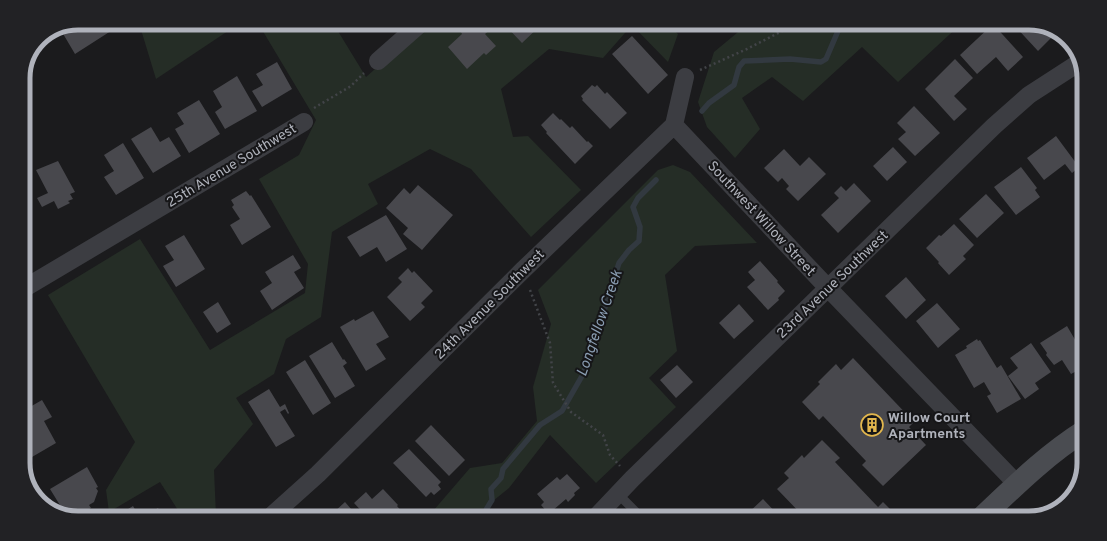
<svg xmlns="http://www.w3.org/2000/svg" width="1107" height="541" font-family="Overpass,sans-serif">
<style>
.green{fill:#252d26}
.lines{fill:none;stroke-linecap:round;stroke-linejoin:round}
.stream{stroke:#323940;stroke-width:5.5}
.building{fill:#48484d}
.path{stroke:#424448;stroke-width:2.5;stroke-dasharray:2 3;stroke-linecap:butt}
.service{stroke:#3c3d42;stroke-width:9}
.minor{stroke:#3c3d42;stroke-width:18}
.secondary{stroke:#4a4c51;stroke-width:22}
.labels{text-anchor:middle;stroke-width:4;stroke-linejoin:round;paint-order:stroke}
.street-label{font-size:14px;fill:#afb2bb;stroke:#161618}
.poi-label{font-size:14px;font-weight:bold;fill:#afb2bb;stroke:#161618;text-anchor:start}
.water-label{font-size:15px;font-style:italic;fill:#8a9db2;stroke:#161618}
.rim{fill:none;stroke:#afb2bb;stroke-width:5}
</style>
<rect width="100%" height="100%" fill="#1b1b1d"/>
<path class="green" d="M139,23H240L156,79Z
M258,23H333L366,77L427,23H666L678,34L668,62L632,25L603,58L549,49L501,89L513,137L528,136L581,190L531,237L471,169L430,149L368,184L378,204L332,232L321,317L286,339L274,374L236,398L253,424L214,470L216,515L218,518H183L160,482L109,512L106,490L135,442L48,295L140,239L210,350L305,293L308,264L259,179L299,155L316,120Z
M749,23H962L898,82L862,47L803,101L772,77L742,98L760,129L735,158L707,127L698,102L714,52Z
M673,165L690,172L757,243L695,246L665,275L677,351L649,378L676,407L596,483L550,435L509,488L472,518H427L470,468L502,463L537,421L533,387L551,324L538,290L658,170Z"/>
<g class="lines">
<path class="stream" d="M702,111L709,103L734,85L739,67L744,61L790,59L821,62L826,59L838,31L843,23
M481,518L492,500L491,489L501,478L503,469L540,425L562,411L582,376L596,342L607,299L612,291L615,275L619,263L629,250L639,241L640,227L633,207L638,198L656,180"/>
</g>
<path class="building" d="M78,23H110L114,29L75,54L62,32Z
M474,23H487L492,28L485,34L496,46L486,55L484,53L467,69L448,47L462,34L461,32L469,25L470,26Z
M503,23H543L522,43Z
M1014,23H1029L1053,29L1057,32L1038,51L1013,24Z
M993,24L1023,57L1008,71L996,57L977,74L960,55Z
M632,36L668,75L648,94L612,54Z
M955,59L973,78L954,96L967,109L954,121L925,89Z
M277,62L292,89L262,107L252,91L263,85L256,74Z
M237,76L257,111L225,129L215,112L222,107L213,91Z
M592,85L595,87L597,85L605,94L607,92L627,113L610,129L582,100L583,99L581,96Z
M199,100L220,134L189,153L175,129L184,124L177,113Z
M914,106L940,133L915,156L898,139L906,132L897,123Z
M553,113L560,120L561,119L570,128L572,126L587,142L588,141L593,146L575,164L546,133L547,132L541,125Z
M151,127L160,142L169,137L181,156L153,173L131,139Z
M1056,136L1079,167L1072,173L1065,164L1044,180L1027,158Z
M123,143L144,178L116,195L104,177L114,171L104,155Z
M893,147L907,162L887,181L873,166Z
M784,149L800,166L809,157L826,174L798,201L786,189L789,186L782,178L778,182L764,168Z
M58,161L75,192L70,194L73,199L68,201L70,203L58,209L54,201L42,207L37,198L48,193L36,170Z
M1021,167L1037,188L1035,190L1040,197L1016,215L994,187Z
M854,183L871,201L838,233L821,215L839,198L834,193L841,186L846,191Z
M418,185L453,215L422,250L403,234L408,228L386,208L404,188L410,194Z
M246,191L250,196L251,195L271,227L242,245L230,225L240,219L232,207L234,205L231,200Z
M986,194L1004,213L977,238L959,219Z
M386,215L407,249L386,262L377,247L360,257L347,237Z
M954,224L974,245L963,256L966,259L949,275L938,263L939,262L926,248L939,235L941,236Z
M184,235L205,269L176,287L163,266L174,260L165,246Z
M293,255L301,268L294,272L304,288L272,310L260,291L272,283L265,272Z
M760,261L778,281L777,282L785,291L778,298L779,300L768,310L747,287L755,280L748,272Z
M408,268L412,273L414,271L433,291L421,303L425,307L410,321L387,297L402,282L398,278Z
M906,277L926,300L906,319L885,296Z
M218,302L231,324L217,333L203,312Z
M937,303L960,329L938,348L916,321Z
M739,304L754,321L734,339L719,323Z
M373,311L389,337L376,344L386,359L366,371L340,327L354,319L355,321Z
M1084,322V331L1080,325Z
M1067,326L1084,355V367L1071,374L1062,360L1054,365L1046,355L1047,353L1040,343Z
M977,339L978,341L980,340L997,368L1001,365L1021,399L997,413L987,396L991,394L984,382L974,388L955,355L967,348L966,346Z
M332,342L343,360L344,359L347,363L343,366L355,386L335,398L309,356Z
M1031,343L1051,372L1035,383L1039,389L1025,399L1008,376L1018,368L1010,358Z
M853,358L914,422L909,427L926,445L883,486L862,465L866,461L823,416L819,420L802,402L820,384L818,382L836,364L841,370Z
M305,360L331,403L313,415L286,372Z
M677,365L693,382L676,398L660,380Z
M269,389L280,407L285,404L289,413L288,414L285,409L280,412L295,436L276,447L248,402Z
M42,400L52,417L44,421L56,443L32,457L23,443V411Z
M431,425L465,460L449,476L415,441Z
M822,440L840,458L835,462L878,507L883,502L899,518H805L777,489L789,478L784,473L802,455L804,458Z
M409,449L441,482L438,485L441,489L434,495L431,492L426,497L393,463Z
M87,467L98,487L96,488L98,491L94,502L89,505L91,508L75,517L66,515L50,489Z
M567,474L580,488L574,493L575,495L568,502L566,499L552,511L551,510L548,513L541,505L544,502L537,494L557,477L560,480Z
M383,489L398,505L397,506L403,513L398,518H393L389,513L384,518H368L354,503L366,492L372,499Z
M763,499L780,517L779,518H738L742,514L745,516Z
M345,502L358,517L331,518L335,514L333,513Z
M133,506L140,518H122L120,514Z
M158,508L164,518H141Z"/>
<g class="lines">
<path class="path" d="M700,70L747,49L788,28L794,23
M314,108L351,86L364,73
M530,290L550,343L553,383L571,412L603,435L610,455L620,466"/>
<path class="service" d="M618,494L642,518"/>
<path class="minor" d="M378,61L421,23
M674,125L828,288L1017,484
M23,289L304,122
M269,518L318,474L523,270L674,125L685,77
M595,518L632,479L994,126L1029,95L1080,62"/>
<path class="secondary" d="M981,518C1014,487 1046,455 1084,431"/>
</g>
<defs>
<g id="building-ring" transform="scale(1.15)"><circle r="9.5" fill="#161618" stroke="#e2b74e" stroke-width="1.5"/><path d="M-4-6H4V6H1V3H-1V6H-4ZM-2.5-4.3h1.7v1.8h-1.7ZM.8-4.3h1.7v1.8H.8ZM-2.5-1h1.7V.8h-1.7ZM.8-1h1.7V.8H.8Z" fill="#e2b74e"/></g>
</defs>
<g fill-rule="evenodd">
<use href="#building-ring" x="872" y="425"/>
</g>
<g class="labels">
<g class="street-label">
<text transform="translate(231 165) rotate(-31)" y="5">25th Avenue Southwest</text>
<text transform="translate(762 218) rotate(47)" y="5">Southwest Willow Street</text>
<text transform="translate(832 284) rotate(-44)" y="5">23rd Avenue Southwest</text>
<text transform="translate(489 304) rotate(-45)" y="5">24th Avenue Southwest</text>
</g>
<g class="poi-label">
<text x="888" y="422">Willow Court<tspan x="888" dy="16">Apartments</tspan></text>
</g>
<g class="water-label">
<text transform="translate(599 323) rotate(-71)" y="5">Longfellow Creek</text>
</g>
</g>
<path d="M0 0H1107V541H0ZM78 30H1029A48 48 0 0 1 1077 78V463A48 48 0 0 1 1029 511H78A48 48 0 0 1 30 463V78A48 48 0 0 1 78 30Z" fill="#222225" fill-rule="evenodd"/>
<path class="rim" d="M78 30H1029A48 48 0 0 1 1077 78V463A48 48 0 0 1 1029 511H78A48 48 0 0 1 30 463V78A48 48 0 0 1 78 30Z"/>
</svg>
